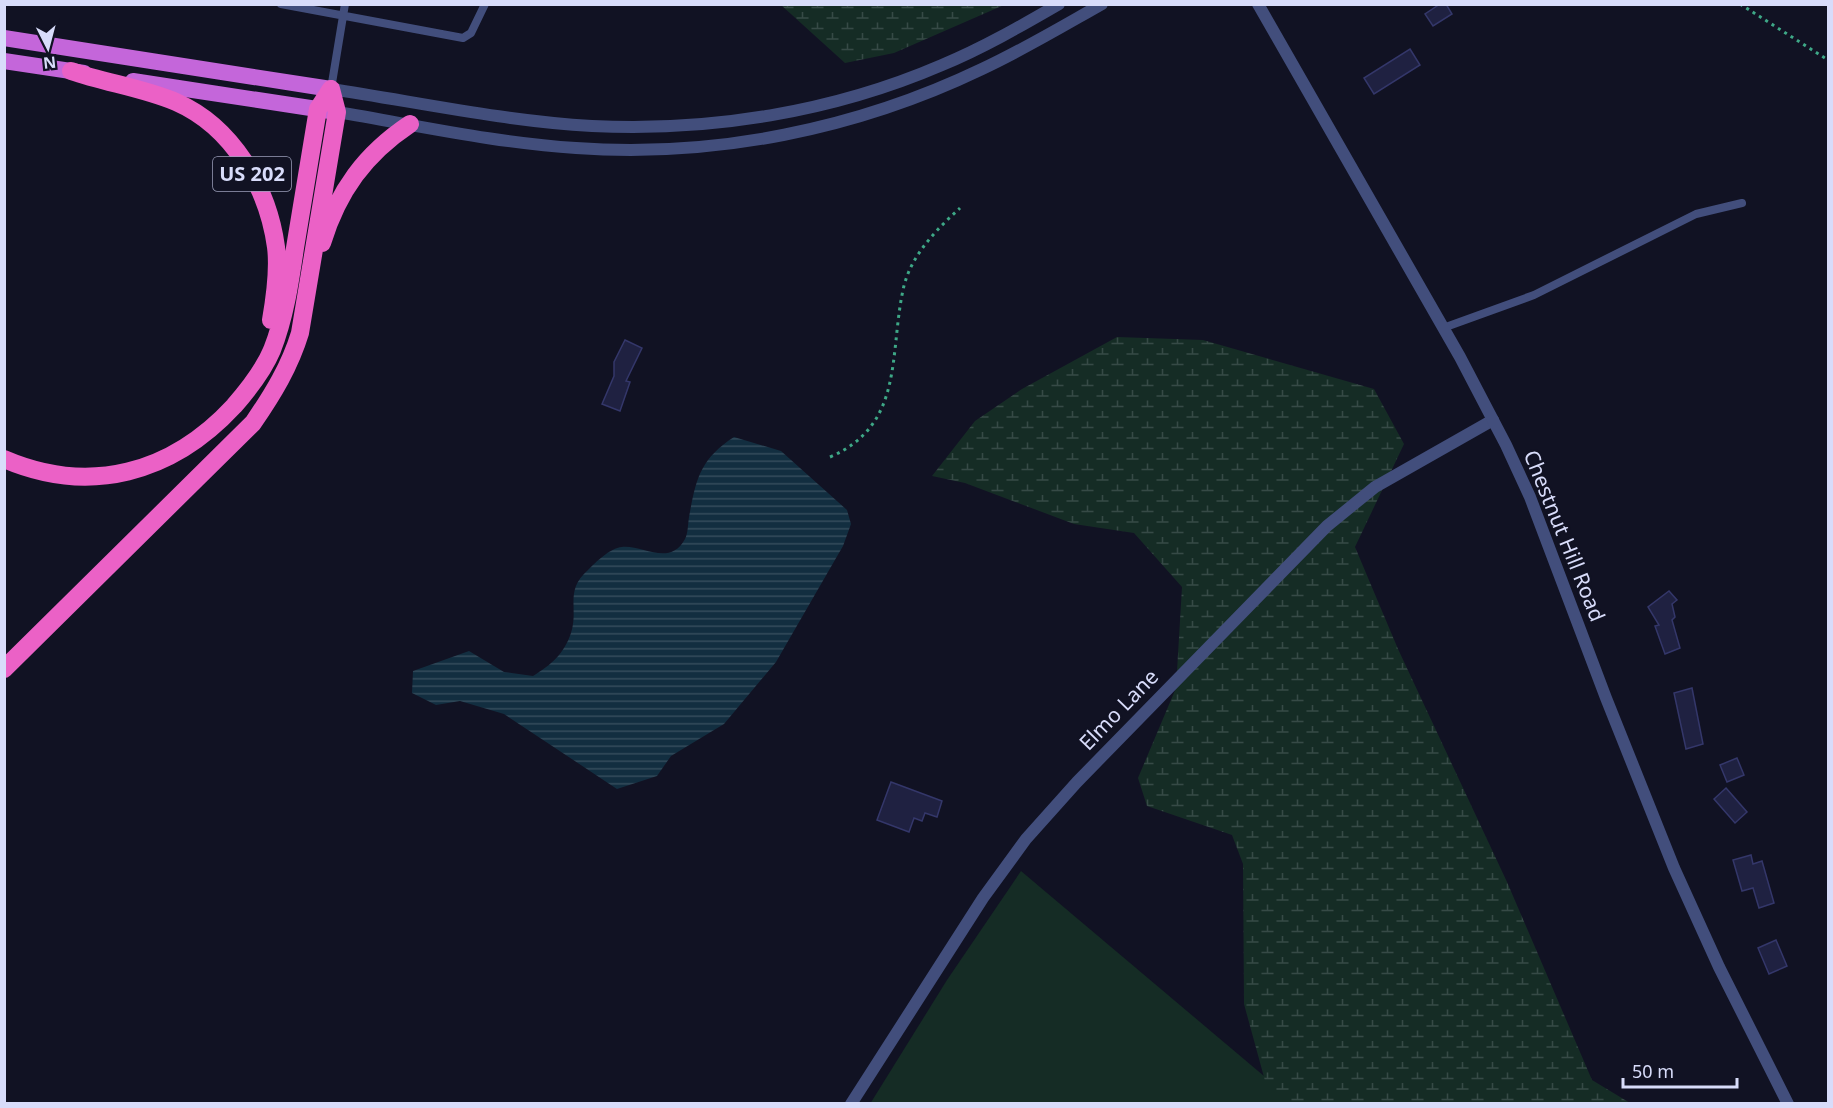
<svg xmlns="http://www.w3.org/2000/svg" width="1833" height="1108" font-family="'Noto Sans',sans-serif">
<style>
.green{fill:#152c25}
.wetland{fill:url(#wetland-marsh)}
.water{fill:url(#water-rules)}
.building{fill:#1f2141;stroke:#34376a;stroke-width:1.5}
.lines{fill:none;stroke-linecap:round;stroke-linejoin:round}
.path{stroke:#3ea887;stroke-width:3;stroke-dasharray:3 4.5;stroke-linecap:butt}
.service{stroke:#424e7c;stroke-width:8}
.minor{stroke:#424e7c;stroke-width:12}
.tertiary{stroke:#424e7c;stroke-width:12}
.trunk{stroke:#c466da;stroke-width:16}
.motorway{stroke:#eb61c6;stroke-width:18}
.labels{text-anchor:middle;stroke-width:4.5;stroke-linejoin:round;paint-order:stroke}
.shield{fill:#111223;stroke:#9c9fba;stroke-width:1.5}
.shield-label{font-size:20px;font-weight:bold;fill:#d8dcfa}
.street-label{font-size:21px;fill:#d8dcfa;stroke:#111223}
</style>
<defs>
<pattern id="wetland-marsh" width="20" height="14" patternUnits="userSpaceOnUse" patternTransform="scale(1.5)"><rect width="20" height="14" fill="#152c25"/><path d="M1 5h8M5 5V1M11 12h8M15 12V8" fill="none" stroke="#364a46"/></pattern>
<pattern id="water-rules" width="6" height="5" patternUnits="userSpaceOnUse" patternTransform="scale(1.5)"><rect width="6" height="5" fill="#122e40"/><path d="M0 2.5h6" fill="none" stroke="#344c5c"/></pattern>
</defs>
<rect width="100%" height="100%" fill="#111223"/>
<path class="green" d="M1021,871L1296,1103L870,1104L947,980Z"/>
<path class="wetland" d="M781,5H1004L894,53L845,63Z
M1117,337L1203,340L1374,389L1404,444L1355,547L1398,649L1507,882L1592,1080L1630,1103H1277L1267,1088L1244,1004L1243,864L1232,835L1147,806L1138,778L1176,688L1182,587L1134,533L1074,524L965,483L932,476L975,421L1022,389Z"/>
<path class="water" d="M734,437L781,451L847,510L851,524L843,546L776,662L724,724L671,756L657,776L617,789L504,714L460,701L436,705L412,693L413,671L469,651L504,672L533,676C551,665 564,654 571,633C579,608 564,591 588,570C596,562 610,548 622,547C643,545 670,567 685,539C688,534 688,523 689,517C696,479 700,459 734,437Z"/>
<path class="building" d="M1440,4H1446L1452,14L1433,26L1425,14Z
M1410,49L1420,65L1374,94L1364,78Z
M625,340L642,348L626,381L630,382L620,411L602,404L614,376V362Z
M1669,591L1677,600L1672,604L1675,617L1672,620L1680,648L1665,654L1655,626L1659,625L1648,607Z
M1692,688L1703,744L1686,749L1674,693Z
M1737,758L1744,775L1727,782L1720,765Z
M891,782L942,801L937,817L925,813L922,821L914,818L909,832L877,820Z
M1726,788L1747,812L1735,823L1714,799Z
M1751,855L1753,864L1762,861L1774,903L1759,908L1753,888L1742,891L1733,860Z
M1776,940L1787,966L1769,974L1758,948Z"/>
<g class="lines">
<path class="path" d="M1740,4L1828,60
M830,457C904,425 889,356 903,290C910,256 936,230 960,208"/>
<path class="service" d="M281,4L463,38L471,33L485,4
M331,89L345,4
M1443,328L1534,295L1696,214L1742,203"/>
<path class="minor" d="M851,1104L983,898L1026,839L1077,782L1327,526L1375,487L1493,420"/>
<path class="tertiary" d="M1258,4L1460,357L1506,445L1530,497L1606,698L1674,868L1719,967L1788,1104
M331,89C417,102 504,121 592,126C710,132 833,112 942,65C983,48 1021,26 1059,4
M337,112C416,125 496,143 576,148C715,158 857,129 982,69C1023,50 1063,26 1102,4"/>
<path class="trunk" d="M4,38L331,89
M4,61L84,73
M133,81L330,111"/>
<path class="motorway" d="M71,71C106,83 143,88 176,102C233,127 268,188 276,247C279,271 275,297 271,320
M322,243C338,191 365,154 410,124
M4,459C90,496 172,473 234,406C248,390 264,369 272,350C285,317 290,282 295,248C303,202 310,155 318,109L331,89
M4,669L253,423C273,394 290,366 300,333L337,112L331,89"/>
</g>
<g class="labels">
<rect class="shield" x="213" y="157" width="78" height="34" rx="4.5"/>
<g class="shield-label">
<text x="252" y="181">US 202</text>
</g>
<g class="street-label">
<text transform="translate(1564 536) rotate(68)" y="7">Chestnut Hill Road</text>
<text transform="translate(1119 710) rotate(-46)" y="7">Elmo Lane</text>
</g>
</g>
<rect width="1833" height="1108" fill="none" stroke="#d8dcfa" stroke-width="12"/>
<g transform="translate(48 48) rotate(174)" stroke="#111223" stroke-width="4.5" paint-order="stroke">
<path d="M0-4.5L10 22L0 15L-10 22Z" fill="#d8dcfa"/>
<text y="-9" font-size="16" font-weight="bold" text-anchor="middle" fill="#d8dcfa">N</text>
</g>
<path d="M1623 1078v9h114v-9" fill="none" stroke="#d8dcfa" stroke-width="3"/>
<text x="1632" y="1078" font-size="18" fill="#d8dcfa" stroke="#111223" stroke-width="4.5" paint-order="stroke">50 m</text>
</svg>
